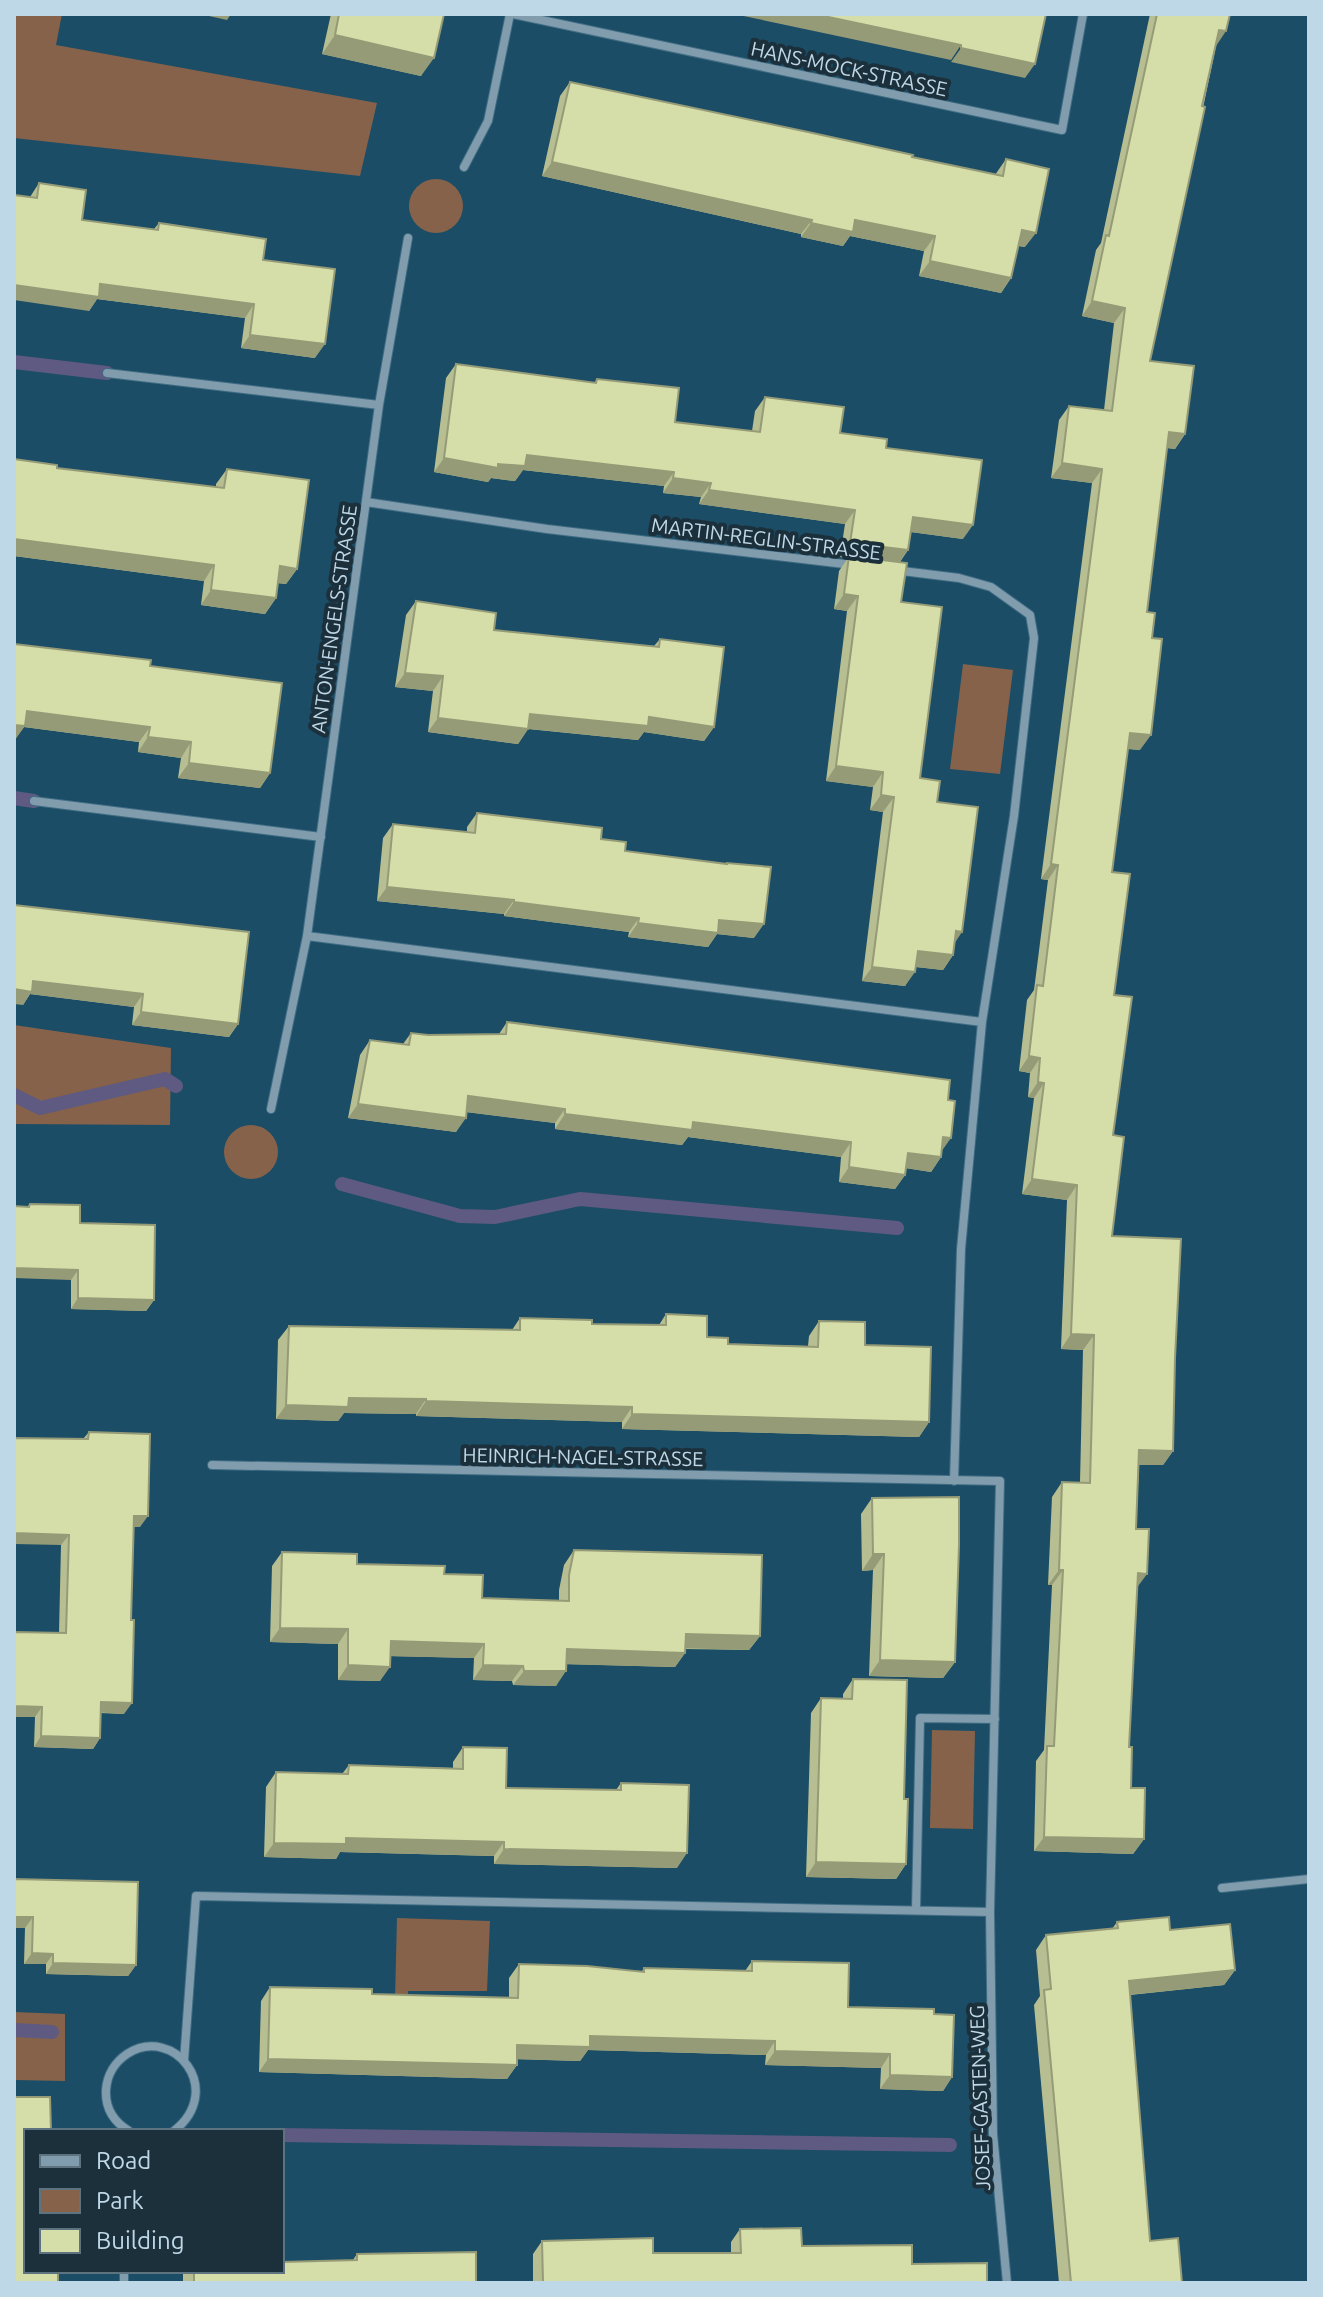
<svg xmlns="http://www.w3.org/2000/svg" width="1323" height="2297" font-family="Ubuntu,sans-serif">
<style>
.green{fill:#86624a}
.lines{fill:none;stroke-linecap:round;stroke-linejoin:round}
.stream{stroke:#5e5a82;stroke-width:14}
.minor-casing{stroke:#3f6c83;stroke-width:10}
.minor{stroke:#819cac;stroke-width:8}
.wall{fill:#b7be91}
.shaded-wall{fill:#959b76}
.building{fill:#d5dda9;stroke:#959b76;stroke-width:2}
.labels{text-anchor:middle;stroke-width:8;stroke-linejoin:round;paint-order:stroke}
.street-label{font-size:20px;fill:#bfd8e7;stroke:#1c303c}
</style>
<rect width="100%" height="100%" fill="#1b4d67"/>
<path class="green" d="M14,14H62L56,45L377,103L360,176L14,138Z
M409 206a27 27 0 1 1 54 0a27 27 0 1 1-54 0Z
M963,664L1013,670L1000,774L950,769Z
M14,1025L171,1048L170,1125L14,1124Z
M224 1152a27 27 0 1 1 54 0a27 27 0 1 1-54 0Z
M932,1730L975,1731L973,1829L930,1828Z
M397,1918L490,1921L487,1991H408V1999L395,1998Z
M14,2012L65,2014V2081L14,2080Z"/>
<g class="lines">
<path class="stream" d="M14,362L107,373
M14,798L34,801
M14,1095L40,1108L165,1079L176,1086
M342,1184L460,1216L495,1217L580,1199L897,1228
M14,2030L52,2032
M282,2135L950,2145"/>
<g class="minor-casing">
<path id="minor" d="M513,14L1062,130L1083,14
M464,167L488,121L510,14
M107,373L379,405
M366,502L547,529L853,565
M34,801L321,837
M307,936L982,1022L1014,816L1034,638L1030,615L991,587L959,578L894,570
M271,1109L307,936L379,405L408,238
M212,1465L1000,1481L990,1912L993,2134L1007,2283
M954,1481L961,1249L982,1022
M1222,1888L1309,1879
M916,1910L920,1718L995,1719
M184,2061L196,1896L990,1912
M129,2131C114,2122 105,2108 106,2090C107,2075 115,2062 127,2054C174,2024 226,2090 174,2131
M124,2271V2283"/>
</g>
<use href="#minor" class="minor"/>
</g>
<path class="wall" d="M331,14H444L421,76L322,54Z
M1150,14H1230L1216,46L1150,361L1185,434L1175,449L1167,448L1147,612L1140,750L1128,749L1112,872L1114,995L1112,1236L1175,1358L1173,1451L1163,1465H1139L1136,1529L1137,1588L1129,1747L1131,1788L1144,1839L1133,1854L1034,1851L1036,1761L1044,1750L1052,1585H1048L1052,1497L1062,1482H1080L1083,1350L1061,1349L1067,1200L1022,1194L1034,1098L1028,1097L1030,1073L1019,1071L1027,1000L1034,990L1048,880L1041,879L1092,483L1051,478L1059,420L1069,406L1104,410L1114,323L1082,316L1096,250L1101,243Z
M570,82L995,175L1006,159L1025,247L1018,246L1011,278L1001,293L919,276L924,251L850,236L843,246L801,237V234L542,176L560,96Z
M39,183L82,220L154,229L159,223L263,260L315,358L241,348L245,318L97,299L89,311L30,197Z
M456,364L594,383L597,379L675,422L752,431L755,411L765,397L840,433L886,448L963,539L911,532L908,550L900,562L901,602L920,778L937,802L954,943L953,955L943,970L916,967L905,986L862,981L883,812L870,810L873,787L826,781L847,611L834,609L839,571L848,558L840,557L845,524L699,504L701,497L663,493L664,486L523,470L515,481L491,478L488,482L434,472L446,378Z
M14,459L57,468L216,487V484L227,469L297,569L286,584L277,583L276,598L265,614L201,605L204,581L14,556Z
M416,601L494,630L654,646L660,639L714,727L704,741L644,732L638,740L528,729L518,744L428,732L433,691L395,687L406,615Z
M14,644L150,666L270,773L260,788L178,778L181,758L138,752L139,742L24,727L14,741Z
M477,813L601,839L625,851L726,864L727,863L754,938L717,934L708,947L628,937L629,932L504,916V914L377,901L383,838L393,824L467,832V827Z
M14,905L238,1024L229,1037L132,1025L134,1007L30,994L23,1005Z
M507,1022L942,1151L941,1157L931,1172L906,1168L905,1175L895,1189L839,1182L841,1157L688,1137L682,1145L555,1129V1123L466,1112L456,1132L348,1118L360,1055L370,1040L403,1044L411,1033L428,1035L499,1034Z
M30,1204L80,1223L154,1300L146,1311L71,1309V1280L28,1206Z
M666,1314L707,1337L728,1344L808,1346L809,1336L819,1321L865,1345L929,1422L919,1437L622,1429V1422L416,1416V1414L344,1413L338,1421L276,1419L278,1340L289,1326L512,1330L520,1318L592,1324L659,1325Z
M89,1432L140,1527H134L124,1714L100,1713V1738L93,1749L34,1747L35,1717H14V1632L59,1633L61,1545L83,1439Z
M872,1498L955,1662L943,1678L869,1676L873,1570L862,1571L861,1514Z
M574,1550L760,1636L749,1650L685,1649V1653L675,1667L566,1664L556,1686L513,1685L512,1681L473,1680L474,1658L391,1656L380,1681L338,1680V1644L270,1642L272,1566L282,1552L357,1564L444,1574L482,1598L559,1601V1590L564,1565Z
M853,1679L904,1799L906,1864L896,1879L806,1877L811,1713L821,1698L843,1699V1694Z
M463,1747L506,1788L616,1790L621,1783L677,1868L494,1864V1856L340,1852L336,1859L264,1857L266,1787L276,1772L342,1774L349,1765L453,1768V1762Z
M14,1879L136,1965L128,1976L46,1974V1964H24L25,1928H14Z
M1117,1922L1170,1930L1235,1970L1224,1985L1130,1995L1150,2241L1182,2283H1059L1034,2005L1040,1996L1036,1950L1046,1935L1112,1929Z
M752,1961L848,2007L934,2014L952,2077L943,2091L880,2089L881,2068L765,2065L766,2055L588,2050L580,2061L517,2059V2065L507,2079L259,2072L261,2001L270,1987L372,1994L509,1998V1978L519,1964L642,1971L644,1968L745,1971Z
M740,2229L802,2246L912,2264L987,2283H533V2254L542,2241L653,2253H731V2242Z
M357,2254L476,2283H183V2271H282L353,2260Z"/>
<path class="shaded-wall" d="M200,14H231L227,20Z
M734,14H814L961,45L951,60Z
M1219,30L1226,31L1216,46Z
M335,35L434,58L421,76L322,54Z
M961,48L1035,64L1025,78L951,62Z
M552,162L812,220L801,234L542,176Z
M855,220L935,236L924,251L850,236L843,246L801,237L811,223Z
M1022,230L1036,233L1025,247L1011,244Z
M930,261L1011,278L1001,293L919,276Z
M100,284L254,304L245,318L97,299L89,311L14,300V285Z
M1092,301L1125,308L1114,323L1082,316Z
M250,335L325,344L315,358L241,348Z
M1169,432L1185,434L1175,449L1159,447Z
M527,455L674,472L664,486L523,470L515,481L491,478L488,482L434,472L444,458L498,464Z
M1062,463L1102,469L1092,483L1051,478Z
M673,478L711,483L701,497L663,493Z
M709,490L855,510L845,524L699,504Z
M913,517L973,525L963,539L903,531Z
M14,539L214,565L204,581L14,556Z
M850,543L908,550L898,564L840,557Z
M280,566L297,569L286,584L269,582Z
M211,590L276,598L265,614L201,605Z
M844,594L858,596L847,611L834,609Z
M405,673L443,676L433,691L395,687Z
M27,711L150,727L139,742L24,727L14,741V725Z
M530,714L649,717L714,727L704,741L644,732L638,740L520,728Z
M438,718L528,729L518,744L428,732Z
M1130,733L1151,735L1140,750L1119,748Z
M148,737L191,742L181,758L138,752Z
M189,763L270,773L260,788L178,778Z
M836,766L883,772L873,787L826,781Z
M881,795L894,797L883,812L870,810Z
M1051,864L1058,865L1048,880L1041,879Z
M387,887L514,900L504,914L377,901Z
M514,902L639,918L629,932L504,916Z
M719,920L764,924L754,938L717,934L708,947L628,937L638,923Z
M956,931L962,932L952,947Z
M918,951L953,955L943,970L907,966Z
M872,967L915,972L905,986L862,981Z
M33,981L143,994L134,1007L30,994L23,1005L14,1004V989Z
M141,1012L238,1024L229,1037L132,1025Z
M1029,1056L1040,1058L1030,1073L1019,1071Z
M1038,1082L1044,1083L1034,1098L1028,1097Z
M468,1096L565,1109L555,1123L458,1111Z
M358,1104L466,1118L456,1132L348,1118Z
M565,1114L693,1122L851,1142L841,1157L688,1137L682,1145L555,1129Z
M943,1137L951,1138L941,1152Z
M908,1153L941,1157L931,1172L898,1167Z
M849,1167L905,1175L895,1189L839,1182Z
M1032,1179L1077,1185L1067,1200L1022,1194Z
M14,1268L78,1270L71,1280L14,1278Z
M78,1298L154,1300L146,1311L71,1309Z
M1071,1334L1094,1335L1083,1350L1061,1349Z
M349,1398L426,1399L416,1414L344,1413L338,1421L276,1419L286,1405Z
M426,1401L632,1407L622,1422L416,1416Z
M632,1414L929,1422L919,1437L622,1429Z
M1139,1450L1173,1451L1163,1465H1129Z
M134,1516H148L140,1527H127Z
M14,1533L69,1535L61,1545L14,1544Z
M873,1554H884L873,1570L862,1571Z
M1059,1570H1063L1052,1585H1048Z
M1138,1573L1147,1574L1136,1589Z
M280,1628L348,1629L338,1644L270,1642Z
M686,1634L760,1636L749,1650L676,1648Z
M391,1641L484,1644L474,1658L381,1656Z
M567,1649L685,1653L675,1667L557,1664Z
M880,1660L955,1662L943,1678L869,1676Z
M348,1665L390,1667L380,1681L338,1680Z
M483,1665L523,1666L512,1681L473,1680Z
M524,1671H566L556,1686L513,1685Z
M101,1702L132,1703L124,1714L93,1712Z
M14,1706L42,1707L35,1717H14Z
M41,1736L100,1738L93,1749L34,1747Z
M1044,1837L1144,1839L1133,1854L1034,1851Z
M346,1838L504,1842L494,1856L340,1852L336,1859L264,1857L274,1843Z
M504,1849L687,1853L677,1868L494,1864Z
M816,1862L906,1864L896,1879L806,1877Z
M14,1917H33L25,1928H14Z
M32,1953L53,1954L46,1964H24Z
M53,1963L136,1965L128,1976L46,1974Z
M1235,1970L1224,1985L1118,1996L1129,1981Z
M590,2036L775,2041L766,2055L588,2050L580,2061L507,2059L517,2045Z
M775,2051L890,2054L881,2068L765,2065Z
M268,2059L517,2065L507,2079L259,2072Z
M890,2075L952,2077L943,2091L880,2089Z"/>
<path class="building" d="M339,14H444L434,58L335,35Z
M814,14H1046L1035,64L961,48V45Z
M1157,14H1230L1226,31L1219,30L1202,106L1205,107L1150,361L1194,366L1185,434L1169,432L1147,612L1155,613L1152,638L1162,639L1151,735L1130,733L1112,872L1130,874L1114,995L1132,997L1113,1135L1124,1137L1112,1236L1181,1239L1175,1358L1173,1451L1139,1450L1136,1529H1149L1147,1574L1138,1573L1129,1747H1132L1131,1788H1145L1144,1839L1044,1837L1047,1746H1054L1063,1570H1059L1062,1482L1090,1483L1094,1335L1071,1334L1077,1185L1032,1179L1044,1083L1038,1082L1040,1058L1029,1056L1037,985L1043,986L1058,865L1051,864L1102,469L1062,463L1069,406L1112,411L1125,308L1092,301L1106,235L1109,236Z
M570,82L808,132L913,155L912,157L1003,176L1006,159L1049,169L1036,233L1022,230L1011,278L930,261L935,236L855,220L853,232L811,223L812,220L552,162Z
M39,183L86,190L82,220L158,230L159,223L266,239L263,260L335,269L325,344L250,335L254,304L100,284L99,297L14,285V195L37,198Z
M456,364L596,383L597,379L679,388L675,422L760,432L765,397L844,407L840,433L887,439L886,448L982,460L973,525L913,517L908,550L850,543L855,510L709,490L711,483L673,478L674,472L527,455L525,466L498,464V468L444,458Z
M14,459L57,465V468L224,488L227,469L309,480L297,569L280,566L276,598L211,590L214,565L14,539Z
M849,556L907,563L901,602L942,607L920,778L940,781L937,802L978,807L962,932L956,931L953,955L918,951L915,972L872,967L894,797L881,795L883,772L836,766L858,596L844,594Z
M416,601L496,613L494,630L659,647L660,639L724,647L714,727L649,717L648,726L530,714L528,729L438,718L443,676L405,673Z
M14,644L151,660L150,666L282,683L270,773L189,763L191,742L148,737L150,727L27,711L25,726L14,725Z
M477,813L602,828L601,839L626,842L625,851L727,864V863L771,867L764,924L719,920L718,933L638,923L639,918L514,902V900L387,887L393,824L475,833Z
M14,905L249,932L238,1024L141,1012L143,994L33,981L32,992L14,989Z
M507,1022L950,1080L948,1100L955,1101L951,1138L943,1137L941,1157L908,1153L905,1175L849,1167L851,1142L693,1122L692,1130L565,1114V1109L468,1096L466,1118L358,1104L370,1040L409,1045L411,1033L428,1035L506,1034Z
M30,1204L80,1205V1223L155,1225L154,1300L78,1298V1270L14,1268V1206L29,1207Z
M666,1314L707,1316V1337L728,1338V1344L818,1347L819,1321L865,1322V1345L931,1347L929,1422L632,1414V1407L426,1401V1399L349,1398L348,1407L286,1405L289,1326L520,1330V1318L592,1320V1324L666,1325Z
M89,1432L150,1434L148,1516H134L131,1620H134L132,1703L101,1702L100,1738L41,1736L42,1707L14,1706V1632L66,1633L69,1535L14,1533V1438L88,1439Z
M959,1497V1545L955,1662L880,1660L884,1554H873L872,1498Z
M574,1550L762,1555L760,1636L686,1634L685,1653L567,1649L566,1671H524L523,1666L483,1665L484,1644L391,1641L390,1667L348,1665V1629L280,1628L282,1552L357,1554V1564L445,1566L444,1574L483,1575L482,1598L569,1601V1575Z
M853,1679L907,1680L904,1799H908L906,1864L816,1862L821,1698L852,1699Z
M463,1747L507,1748L506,1788L621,1790V1783L689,1785L687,1853L504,1849V1842L346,1838V1844L274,1843L276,1772L348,1774L349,1765L463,1769Z
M14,1879L138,1882L136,1965L53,1963V1954L32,1953L33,1917H14Z
M1169,1917L1170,1930L1230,1924L1235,1970L1129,1981L1150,2241L1178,2238L1182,2283H1071L1044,1990L1051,1989L1046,1935L1118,1928L1117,1922Z
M752,1961L849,1963L848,2007L934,2009V2014L954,2015L952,2077L890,2075V2054L775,2051V2041L590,2036V2047L517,2045V2065L268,2059L270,1987L372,1989V1994L518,1998L519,1964L587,1966L644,1972V1968L752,1971Z
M14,2097H50L51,2131H26V2271H58V2283H14Z
M801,2228L802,2246L912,2245V2264L987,2263V2283H543L542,2241L653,2238V2253H741L740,2229Z
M476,2252V2283H194V2271H282V2262L357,2260V2254Z"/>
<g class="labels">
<g class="street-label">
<text transform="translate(849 69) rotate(12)" y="7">HANS-MOCK-STRASSE</text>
<text transform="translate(766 539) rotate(7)" y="7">MARTIN-REGLIN-STRASSE</text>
<text transform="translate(334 619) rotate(-82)" y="7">ANTON-ENGELS-STRASSE</text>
<text transform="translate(583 1457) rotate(1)" y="7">HEINRICH-NAGEL-STRASSE</text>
<text transform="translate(980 2098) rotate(-92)" y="7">JOSEF-GASTEN-WEG</text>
</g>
</g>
<rect width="1323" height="2297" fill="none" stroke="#bfd8e7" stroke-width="32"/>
<rect x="24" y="2129" width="260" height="144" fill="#1c303c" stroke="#5d7380" stroke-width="2"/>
<rect x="40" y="2155" width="40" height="12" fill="#819cac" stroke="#5d7380" stroke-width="2"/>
<text x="96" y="2169" font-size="24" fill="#bfd8e7">Road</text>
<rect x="40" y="2189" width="40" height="24" fill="#86624a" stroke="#5d7380" stroke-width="2"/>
<text x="96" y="2209" font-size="24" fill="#bfd8e7">Park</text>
<rect x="40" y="2229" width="40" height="24" fill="#d5dda9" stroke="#5d7380" stroke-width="2"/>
<text x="96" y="2249" font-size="24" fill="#bfd8e7">Building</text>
</svg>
